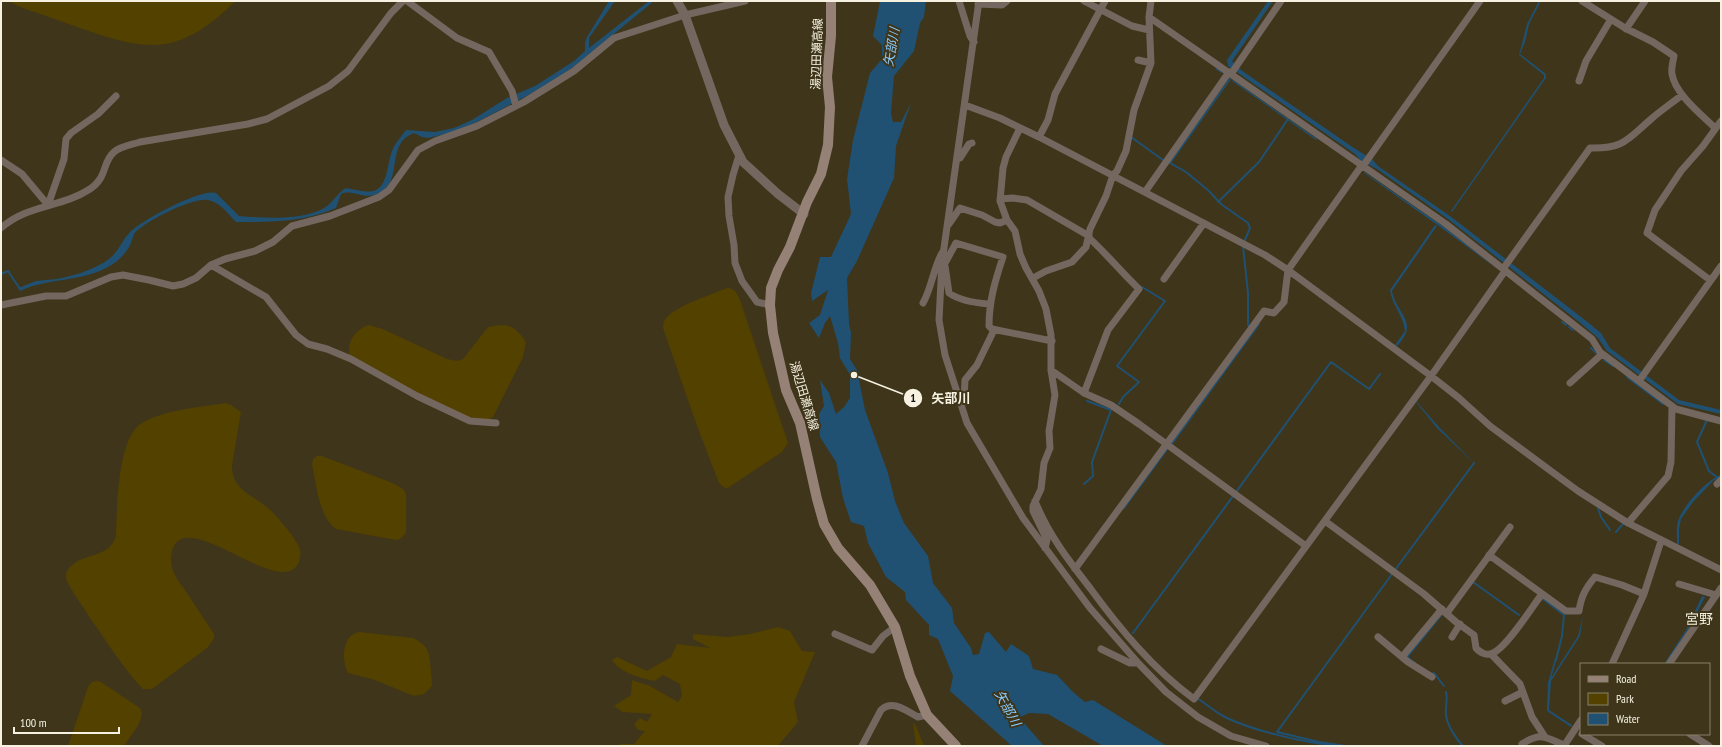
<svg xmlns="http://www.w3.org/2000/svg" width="1722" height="747" font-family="'PT Sans Narrow','Noto Sans JP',sans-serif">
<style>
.green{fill:#534100}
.water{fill:#205172}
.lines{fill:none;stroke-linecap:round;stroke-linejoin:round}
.stream{stroke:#205172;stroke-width:2}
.minor{stroke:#73675f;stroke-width:7}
.tertiary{stroke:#73675f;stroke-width:9}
.secondary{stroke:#958175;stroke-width:10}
.labels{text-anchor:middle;stroke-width:4;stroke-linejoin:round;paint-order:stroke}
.street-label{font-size:12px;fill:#f6f1e1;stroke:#3e351a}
.water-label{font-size:13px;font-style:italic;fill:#89c9f9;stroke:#3e351a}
.quarter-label{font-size:14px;fill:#f6f1e1;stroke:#3e351a}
.leader{fill:none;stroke:#f6f1e1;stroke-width:1.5}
.callout-dot{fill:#f6f1e1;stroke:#3e351a;stroke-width:1.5}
.mark-label{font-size:12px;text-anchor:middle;font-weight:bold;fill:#111}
.callout-label{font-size:13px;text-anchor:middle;font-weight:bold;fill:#f6f1e1;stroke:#3e351a;stroke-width:4;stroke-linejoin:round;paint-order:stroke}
</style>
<rect width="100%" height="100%" fill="#3e351a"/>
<path class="green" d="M9,1H235C215,22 186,45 154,45C122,45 90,31 60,21C48,16 18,8 9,1Z
M727,288C735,288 737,293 740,300L788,443L782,452L726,489L719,483L697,426L663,328C663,324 664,320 667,317C677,306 712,294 727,288Z
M368,325L383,329L447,359L457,361L463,359L488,327C507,323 515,325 526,342L523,357L493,417L488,421L477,425L350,357C346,342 355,330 368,325Z
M225,403L231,405L241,412L232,465C232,471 233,477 236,482C241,492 261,501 269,509C276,515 299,541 300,550C301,552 300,559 299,562C283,601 192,511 174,546C171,552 170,561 172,567C174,577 182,585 187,593C196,607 205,620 214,634V639L207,648L152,689H143C123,668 107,642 90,618C83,606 73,594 67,581C65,576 66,571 70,567C84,552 109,559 116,536C117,509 117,437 142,423C166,409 197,408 225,403Z
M317,456H322L395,484L403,489L406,494V533L400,539L396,540L336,529C318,515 317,486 312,465L313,459Z
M778,627L790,631L802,651L815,652L794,702L798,722L778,746H620V744H634L645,731L638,730L634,724L640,718L647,722L652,714L623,712L614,706L631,695L632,680L650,686L678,702L682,696L680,684L663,675L655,681C640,678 620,673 612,660L617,657L647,671L671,657L677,644L710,648L693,639V634L727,637L750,634Z
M359,632L413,638C430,646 429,653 431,670C431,675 432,680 432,686L424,694L414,696L372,679L348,673C341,660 342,635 359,632Z
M97,681L101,682L140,708C147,719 130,736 124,746H68L88,687L92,682Z
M913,722L916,726L924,746H916Z"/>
<path class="water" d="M609,1H615L589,38V48L649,1H654L575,66L540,89L473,124L446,134L428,138L422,137L414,133C386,143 402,178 383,191C365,203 354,188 341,194L336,208C304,222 271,222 236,222C228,214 220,202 208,200C193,197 143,222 134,234C133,237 132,240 131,243C126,254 117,263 106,268C79,282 47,278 20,291L18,288C25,286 30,283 36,281C43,280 50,280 57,279C73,276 89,271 103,263C120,253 119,243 131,231C143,220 201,188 216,193L239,216C264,218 301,221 324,208C333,203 337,193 346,188C354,189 365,193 373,191C388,188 387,163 392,151C395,143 401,137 406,130L435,132L454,128L472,120L507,98L535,86L574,61L585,51V43L587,37Z
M880,1H926L924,17L920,23L914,51L894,76L891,113L893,122H901L911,103L896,146L894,178L857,261L847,278L849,324L851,333L850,359L857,370L865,410L888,473L895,501L904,523L928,556L933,583L952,608L954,623L971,648L973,655L979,654L985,633L989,632L1006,652L1011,644L1029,656L1033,669L1057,675L1073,692L1085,702L1093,700L1167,746H1103L1048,714L1029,713L1020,717L1025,724L1044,746H1012L950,691L953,676L938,639L929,635V625L906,600L905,592L886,577L868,543L864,526L851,522L843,498L836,462L820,437L819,414L824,406L820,380L829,393L836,414L844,407L850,398V375L840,358L838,343L830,316L825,323L819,338L809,323L820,315L828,290L812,301L811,293L820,257H831L851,214L847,179L853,140L870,73L882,59V45L873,36Z
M1268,1H1273L1232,61L1241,70L1351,146L1373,160L1378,166L1450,216L1585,320L1601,333L1610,348L1679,400L1721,410V414L1678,404L1607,351L1598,338L1578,321L1448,219L1377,169L1361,161L1355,154L1228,66L1227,60Z
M1539,1H1540V3L1529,24L1525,42L1520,54L1546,74V78L1452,212L1451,211L1544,78V75L1519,55L1527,24Z
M1233,80L1317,139L1316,140L1232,81Z
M1364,172L1444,227L1500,271L1443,229L1364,173Z
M1435,225L1437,226L1392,291C1397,315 1420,322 1397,346L1395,345L1405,331C1403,314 1392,306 1390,290Z
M1416,401L1439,427L1476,465L1437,428L1416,402Z
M1720,475V478L1714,480L1693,502L1681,519L1679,529V544H1677C1677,536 1676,528 1678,521C1683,506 1705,482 1720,475Z
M1702,596L1705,597L1691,625L1666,664H1664L1686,630Z
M1583,616L1580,636L1551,681L1549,710L1572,725L1571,727L1547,711L1548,683L1555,658H1557L1551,678L1578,636Z"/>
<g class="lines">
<path class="stream" d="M1217,69L1222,72
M1230,79L1170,163L1186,172L1209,191L1221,204L1248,223L1250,228L1244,242
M1131,137L1163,160
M1218,202L1259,162L1288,119
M1243,246L1248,293V325L1250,326
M1,274L8,271L20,289
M1562,322L1566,325
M1569,327L1573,330
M1591,348L1596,353
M1604,360L1613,366
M1627,377L1663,404
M1119,404L1123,397L1139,382L1117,366L1165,301L1142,287
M1707,420L1697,442L1709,471L1718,478
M1171,445L1259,324
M1084,484L1093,476L1092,462L1111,410L1087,401
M1124,508L1168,448
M1598,508L1601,517L1610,530
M1616,532L1623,524
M1395,570L1474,463
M1473,583V582L1519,615
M1543,599L1564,615L1562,636L1556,660
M1133,633L1331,362L1369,389L1380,374
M1415,663L1407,657L1442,614
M1432,674L1434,673L1444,686
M1446,692C1448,700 1445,707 1446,715C1447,725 1456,739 1463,746
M1197,698C1206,704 1215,712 1225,717C1253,731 1306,743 1338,746
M1346,746L1319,742L1277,732L1392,574"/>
<path class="minor" d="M407,1L457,38L489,52L512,91L516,106
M959,1L970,36L974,42
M979,1L942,262L939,320L945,355L967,423L1023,518L1090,608L1139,664L1166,692L1198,717L1231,736L1266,746
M1084,1L1132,26L1149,30
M1582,1L1625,28L1653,42L1674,56C1673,61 1671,69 1672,74C1675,94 1702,115 1715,128
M978,4L1002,5L1007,1
M1149,17L1446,224L1592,339L1600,352L1676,409L1721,421
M1626,29L1645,1
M1138,60L1151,63
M1231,74L1281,1
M1579,81L1586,61L1611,19
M965,105L1000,118L1039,137L1265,255L1288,270L1431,376L1459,398L1490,426L1578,491L1628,523L1721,570
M1020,128L1006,157L1003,168L1000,201L1007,220L1015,231L1020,254L1026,268L1039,291L1046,309L1051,335V370L1055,395L1049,431L1050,448L1044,463L1041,489L1033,506V511L1047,540L1045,548
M1039,137L1048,120L1055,94L1105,1
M739,155L733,175L728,197L729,216L734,245L735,263L742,281L757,302L770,305
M957,159L960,158L969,144L972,143
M1,160L22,174L48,205
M1363,166L1480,1
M1145,192L1229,72
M1000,199L1013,198L1027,200L1089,236
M48,205L64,159L66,139L71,133L98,114L116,96
M949,224L960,208L982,215L995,222L1000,223L1007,220
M1,228C28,204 61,208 90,189C108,177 102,162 114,152C121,146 131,145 140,142L248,124L267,119L329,86L348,71L391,13L403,1
M211,265L266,297L296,335L308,344L327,349L351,359L417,396L470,421L496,423
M944,265L956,243L1003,257C995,281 989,301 989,326L992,329L1052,341
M945,266L949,293C960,301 976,303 989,304
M1503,269L1590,148C1623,149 1627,140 1650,120C1660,111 1672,103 1682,95
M1033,278L1046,271L1072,262L1086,247L1090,229L1106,196L1113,175L1117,171L1126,151L1134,110L1151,63L1149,17L1151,1
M1164,279L1204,223
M1710,280L1647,233L1655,210L1681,171L1703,146L1721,121
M923,303C932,287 933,269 942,253
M1,305L46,296H66L111,277L123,275L149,280L173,286L183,284L196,278L211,265L225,259L255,251L273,242L292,226L330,216L379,197L389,190L418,150L435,141L477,126L524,102L574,71L614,38L685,15L745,1
M1051,370L1084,393L1111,405L1139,424L1306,546
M1639,381L1721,266
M1570,383L1602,354
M1084,393L1108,330L1139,289C1121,272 1106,253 1088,237
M962,404L964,400L965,380L977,365L994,330
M1717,484L1721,480
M1035,501C1048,534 1069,561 1090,588C1120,629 1153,669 1194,699L1431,376L1505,271
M1325,521L1424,594L1456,622L1474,635L1476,648C1480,653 1487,656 1493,653C1507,647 1532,607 1542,594
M1628,523L1668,476L1671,462L1672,406
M1489,555L1566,611H1579C1581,597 1585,589 1595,577L1622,585L1644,594
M1075,569L1264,311L1274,313L1284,302L1288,270L1362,165
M1679,584L1716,595
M1447,613L1510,527
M835,634L872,650L883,636L895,627
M1378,637L1408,662L1432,677
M1452,637L1460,624
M1101,649L1130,663H1137
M1491,654L1520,684L1532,717L1545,737
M1402,657L1442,609
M1612,664L1644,594L1661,541
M1669,664L1721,588
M1505,701L1523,692
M1582,734L1602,746
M1690,734L1709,746
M1522,744C1541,732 1544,737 1564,745
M862,746L881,710C893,699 906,711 918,717L927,715
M1564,746L1581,720"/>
<path class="tertiary" d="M677,1L685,15L724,125L743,162L778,194L804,214"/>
<path class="secondary" d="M831,1V36L827,77L830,107L828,145L821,174L807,202L790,247L778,270L771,288L770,305L773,333L786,390L800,423L817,499L824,524L838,548L870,585L895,627L910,676L927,715L956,746"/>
</g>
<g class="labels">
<g class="street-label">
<text transform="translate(817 54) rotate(-88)" y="4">湯辺田瀬高線</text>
<text transform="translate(804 396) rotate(73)" y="4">湯辺田瀬高線</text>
</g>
<g class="water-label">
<text transform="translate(891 47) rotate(-80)" y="5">矢部川</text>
<text transform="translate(1008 708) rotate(61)" y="5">矢部川</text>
</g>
<g class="quarter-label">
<text x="1699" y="624">宮野</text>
</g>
</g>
<path class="leader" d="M854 375L913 398"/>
<g class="callout-dot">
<circle cx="854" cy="375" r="4"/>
<circle cx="913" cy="398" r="10"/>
</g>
<g class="mark-label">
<text x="913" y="402">1</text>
</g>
<g class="callout-label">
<text x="951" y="403">矢部川</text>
</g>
<rect width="1722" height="747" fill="none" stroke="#f6f1e1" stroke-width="4"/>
<rect x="1580" y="663" width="130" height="72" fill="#3e351a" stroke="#88806a"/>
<rect x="1588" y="676" width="20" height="6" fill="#958175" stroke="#88806a"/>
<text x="1616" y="683" font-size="12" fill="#f6f1e1">Road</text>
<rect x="1588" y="693" width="20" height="12" fill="#534100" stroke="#88806a"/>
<text x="1616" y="703" font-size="12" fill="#f6f1e1">Park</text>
<rect x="1588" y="713" width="20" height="12" fill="#205172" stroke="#88806a"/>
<text x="1616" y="723" font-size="12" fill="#f6f1e1">Water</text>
<path d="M14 727v6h105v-6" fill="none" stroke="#f6f1e1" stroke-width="2"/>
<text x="20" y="727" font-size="12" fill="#f6f1e1" stroke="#3e351a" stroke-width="3" paint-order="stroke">100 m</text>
</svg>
